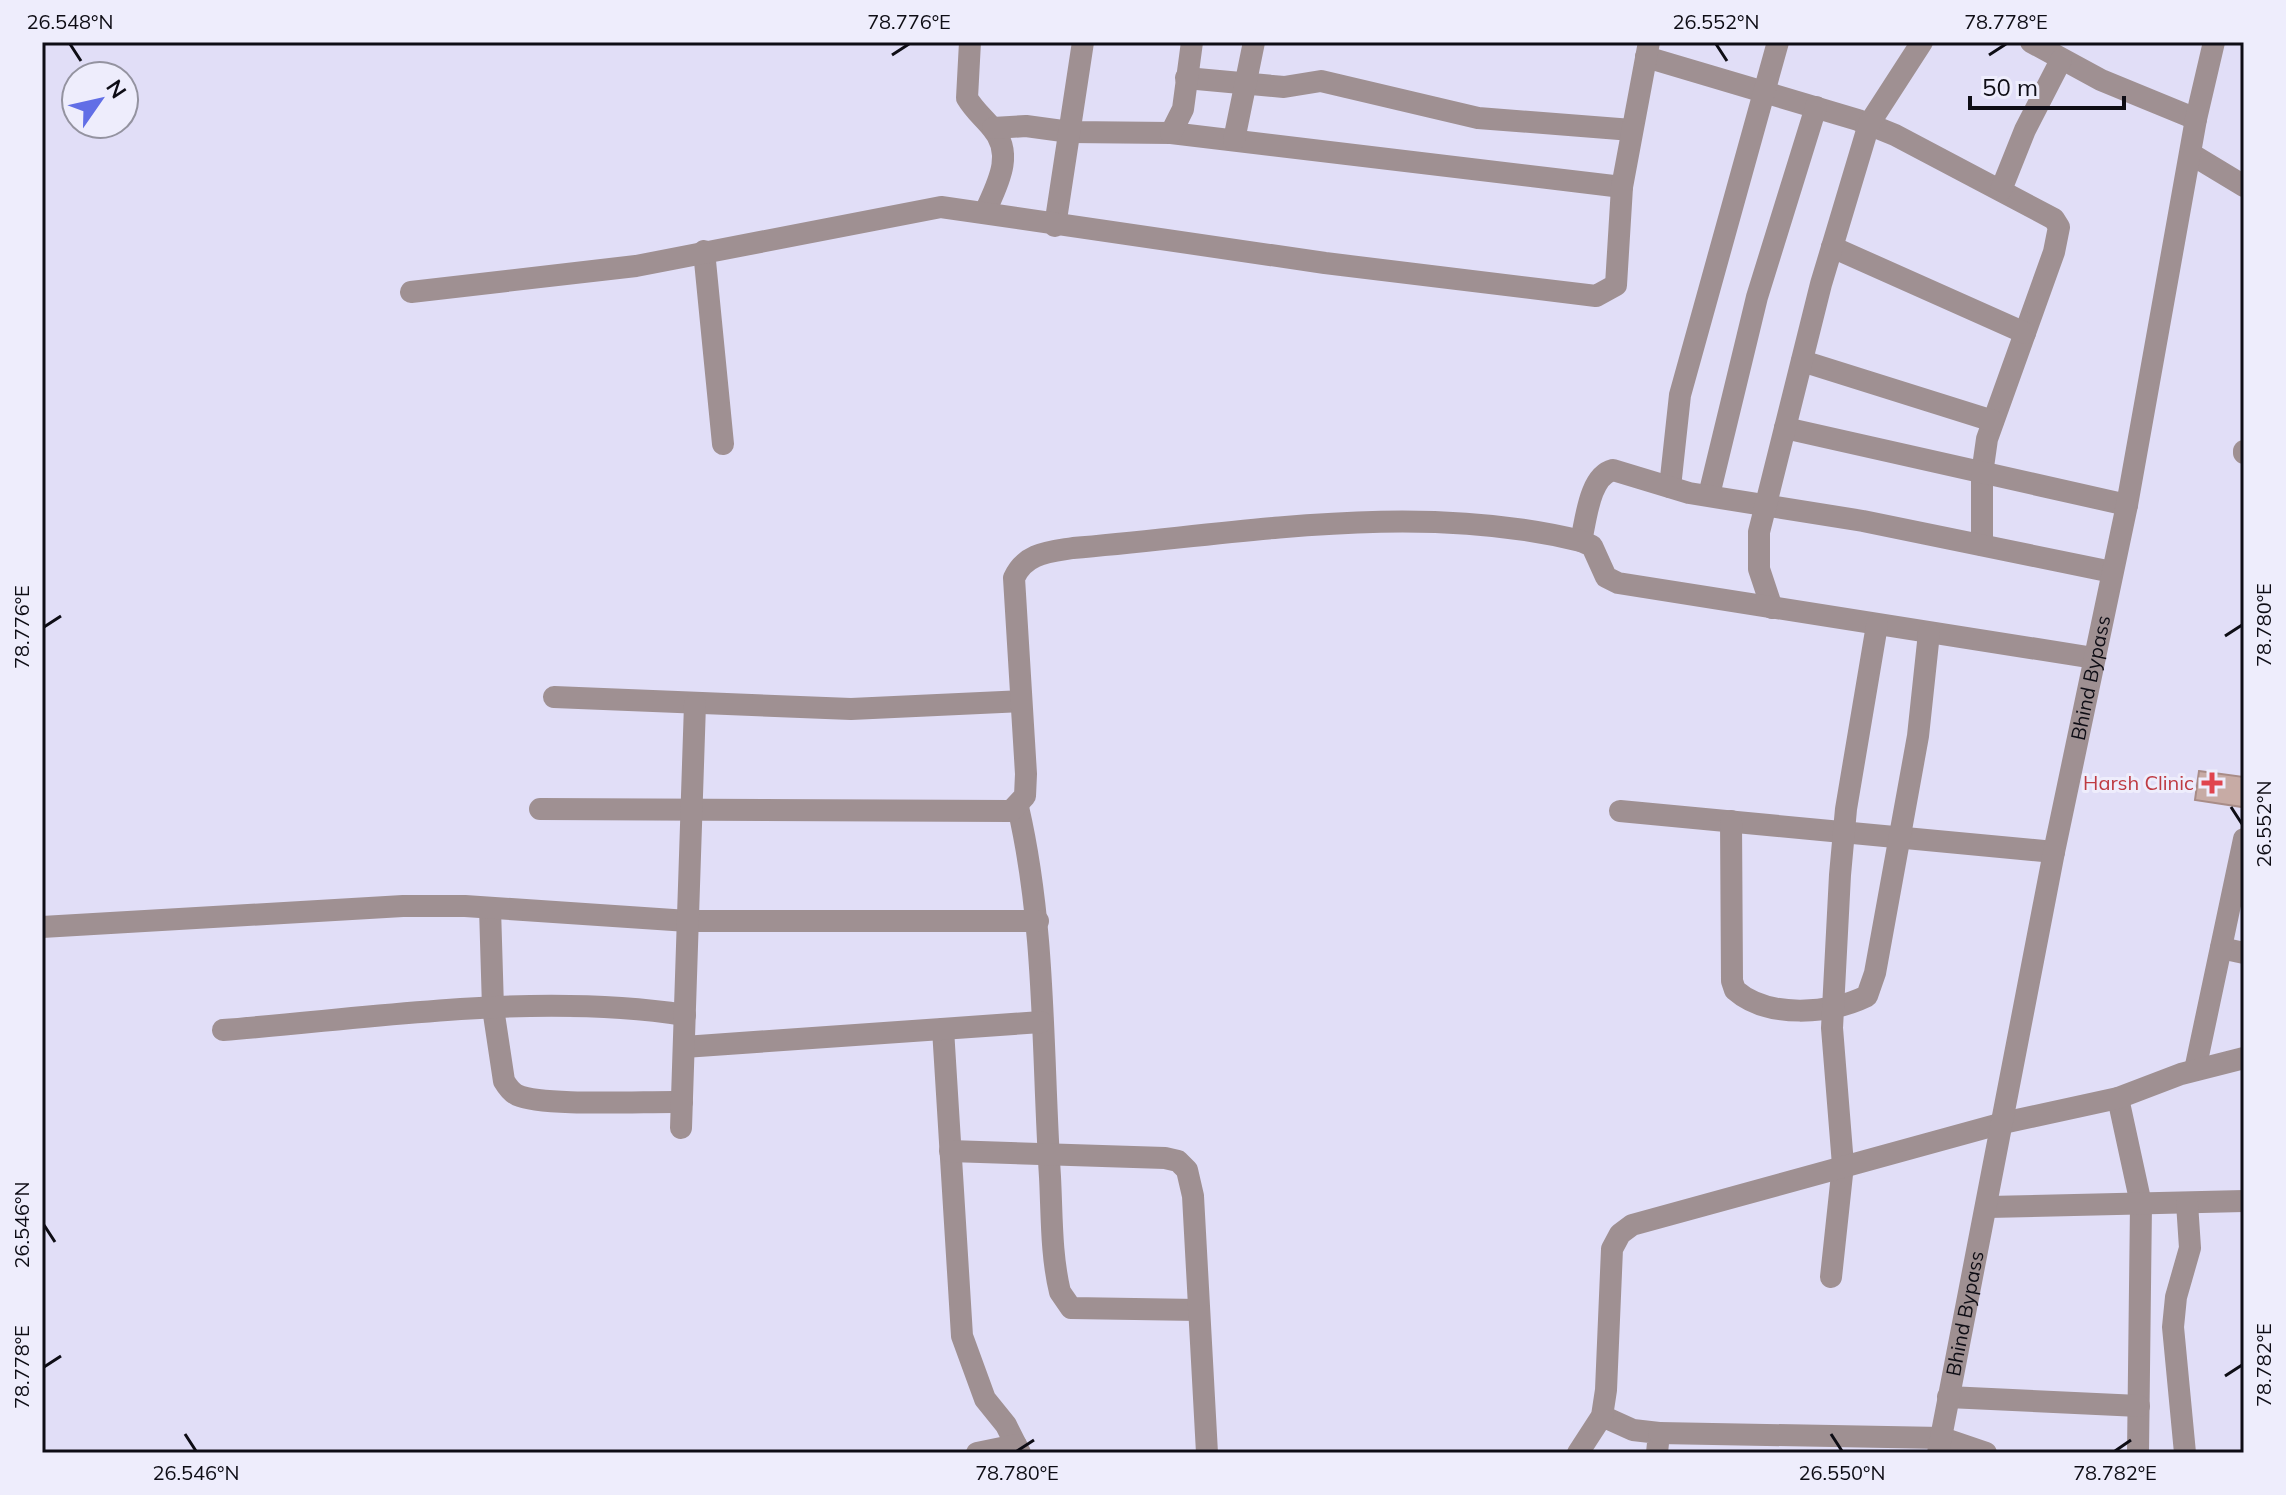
<svg xmlns="http://www.w3.org/2000/svg" width="2286" height="1495" font-family="Mulish,sans-serif">
<style>
.building{fill:#c7aba5;stroke:#a88c87;stroke-width:2}
.lines{fill:none;stroke-linecap:round;stroke-linejoin:round}
.minor{stroke:#9f9092;stroke-width:22}
.ticks{fill:none;stroke:#0e0d15;stroke-width:3}
.health-dot{fill:#e0444e;stroke:#eeedfc;stroke-width:3}
.labels{text-anchor:middle;stroke-width:6;stroke-linejoin:round;paint-order:stroke}
.street-label{font-size:20px;fill:#0e0d15;stroke:#eeedfc}
.health-label{font-size:20px;fill:#be3a42;stroke:#eeedfc;text-anchor:end}
.neatline{fill:none;stroke:#0e0d15;stroke-width:3}
.ticks-label{font-size:20px;text-anchor:middle;fill:#0e0d15}
</style>
<rect width="100%" height="100%" fill="#e1def7"/>
<path class="building" d="M2199,771L2244,777L2242,807L2195,800Z"/>
<g class="lines">
<g class="minor">
<path d="M970,42L967,98C974,110 983,117 992,128C1015,154 997,185 985,212"/>
<path d="M2031,42L2101,80L2196,119"/>
<path d="M1646,57L1858,120L1895,135L2054,219L2059,227L2054,252L1987,439L1982,474V545"/>
<path d="M1186,78L1284,87L1321,81L1478,118L1632,130"/>
<path d="M993,128L1026,126L1070,132L1171,133L1622,187"/>
<path d="M1171,133L1183,109L1192,42"/>
<path d="M1234,140L1254,42"/>
<path d="M2191,154L2244,186"/>
<path d="M2001,190L2025,130L2061,60"/>
<path d="M1055,226L1083,42"/>
<path d="M1832,247L2025,333"/>
<path d="M704,251L723,444"/>
<path d="M411,292L636,266L941,207L1325,263L1596,296L1616,285L1622,187L1649,42"/>
<path d="M1802,361L1993,421"/>
<path d="M1785,428L2127,505"/>
<path d="M2244,451V453"/>
<path d="M1670,487L1680,395L1778,42"/>
<path d="M1709,495L1757,297L1816,107"/>
<path d="M1581,541C1586,521 1589,476 1613,470L1689,493L1863,521L2112,572"/>
<path d="M1772,608L1759,569V532L1821,284L1869,124L1922,42"/>
<path d="M554,697L851,709L1021,701"/>
<path d="M1018,807C1046,928 1042,1053 1050,1177C1052,1215 1051,1255 1060,1292L1071,1308L1198,1310"/>
<path d="M540,809L1011,811L1025,796L1026,774L1014,578C1025,553 1049,552 1073,548C1241,534 1415,500 1581,541L1592,546L1606,577L1618,583L2094,658"/>
<path d="M1620,811L2054,852"/>
<path d="M1731,821L1732,981L1735,990C1768,1019 1830,1014 1867,996L1875,973L1918,736L1929,633"/>
<path d="M490,908L493,1008L504,1081C507,1086 511,1092 517,1095C543,1107 648,1101 682,1102"/>
<path d="M42,927L403,906H465L688,921H1038"/>
<path d="M2221,948L2244,953"/>
<path d="M943,1029L962,1336L985,1399L1006,1425L1020,1453"/>
<path d="M223,1030C375,1018 533,992 685,1015"/>
<path d="M684,1047L1041,1022"/>
<path d="M2195,1070L2244,839"/>
<path d="M2118,1098L2141,1204L2138,1453"/>
<path d="M681,1128L695,704"/>
<path d="M950,1151L1165,1158L1178,1161L1187,1170L1193,1196L1207,1453"/>
<path d="M1988,1207L2244,1201"/>
<path d="M1831,1277L1843,1165L1832,1028L1840,875L1846,809L1877,625"/>
<path d="M1948,1397L2139,1406"/>
<path d="M1602,1416L1633,1430L1659,1433L1657,1453"/>
<path d="M1659,1433L1942,1438L1986,1453"/>
<path d="M977,1453L1016,1445"/>
<path d="M1578,1453L1602,1416L1606,1390L1612,1249L1620,1234L1632,1225L2003,1123L2118,1098L2181,1074L2244,1058"/>
<path id="s1" d="M1938,1453L2054,852L2127,505L2196,119L2214,42"/>
<path d="M2185,1453L2173,1327L2176,1297L2190,1248L2187,1203"/>
</g>
</g>
<path class="ticks" d="M70,44L81,61M1716,44L1727,61M892,55L909,44M1989,55L2006,44M44,627L61,616M2225,636L2242,625M2231,807L2242,824M44,1225L55,1242M44,1367L61,1356M2225,1376L2242,1365M185,1434L196,1451M1831,1434L1842,1451M1017,1451L1034,1440M2115,1451L2131,1440"/>
<path class="health-dot" d="M2208 771h8v8h8v8h-8v8h-8v-8h-8v-8h8z"/>
<g class="labels">
<g class="street-label">
<text dy="7" stroke="none"><textPath href="#s1" startOffset="790">Bhind Bypass</textPath></text>
<text dy="7" stroke="none"><textPath href="#s1" startOffset="142">Bhind Bypass</textPath></text>
</g>
<g class="health-label">
<text x="2194" y="790">Harsh Clinic</text>
</g>
</g>
<rect width="2286" height="1495" fill="none" stroke="#eeedfc" stroke-width="88"/>
<g transform="translate(100 100) rotate(56)"><circle r="38" fill="#eeedfc" stroke="#9493a0" stroke-width="2"/>
<path d="M0-6L14 30L0 20L-14 30Z" fill="#616ee6"/>
<text y="-12" font-size="22" font-weight="bold" text-anchor="middle" fill="#0e0d15">N</text>
</g>
<path d="M1970 96v12h154v-12" fill="none" stroke="#0e0d15" stroke-width="4"/>
<text x="1982" y="96" font-size="24" fill="#0e0d15" stroke="#eeedfc" stroke-width="6" paint-order="stroke">50 m</text>
<rect x="44" y="44" width="2198" height="1407" class="neatline"/>
<g class="ticks-label">
<text x="70" y="29">26.548°N</text>
<text x="909" y="29">78.776°E</text>
<text x="1716" y="29">26.552°N</text>
<text x="2006" y="29">78.778°E</text>
<text transform="translate(2264 625) rotate(-90)" y="7">78.780°E</text>
<text transform="translate(22 627) rotate(-90)" y="7">78.776°E</text>
<text transform="translate(2264 824) rotate(-90)" y="7">26.552°N</text>
<text transform="translate(22 1225) rotate(-90)" y="7">26.546°N</text>
<text transform="translate(2264 1365) rotate(-90)" y="7">78.782°E</text>
<text transform="translate(22 1367) rotate(-90)" y="7">78.778°E</text>
<text x="196" y="1480">26.546°N</text>
<text x="1017" y="1480">78.780°E</text>
<text x="1842" y="1480">26.550°N</text>
<text x="2115" y="1480">78.782°E</text>
</g>
</svg>
